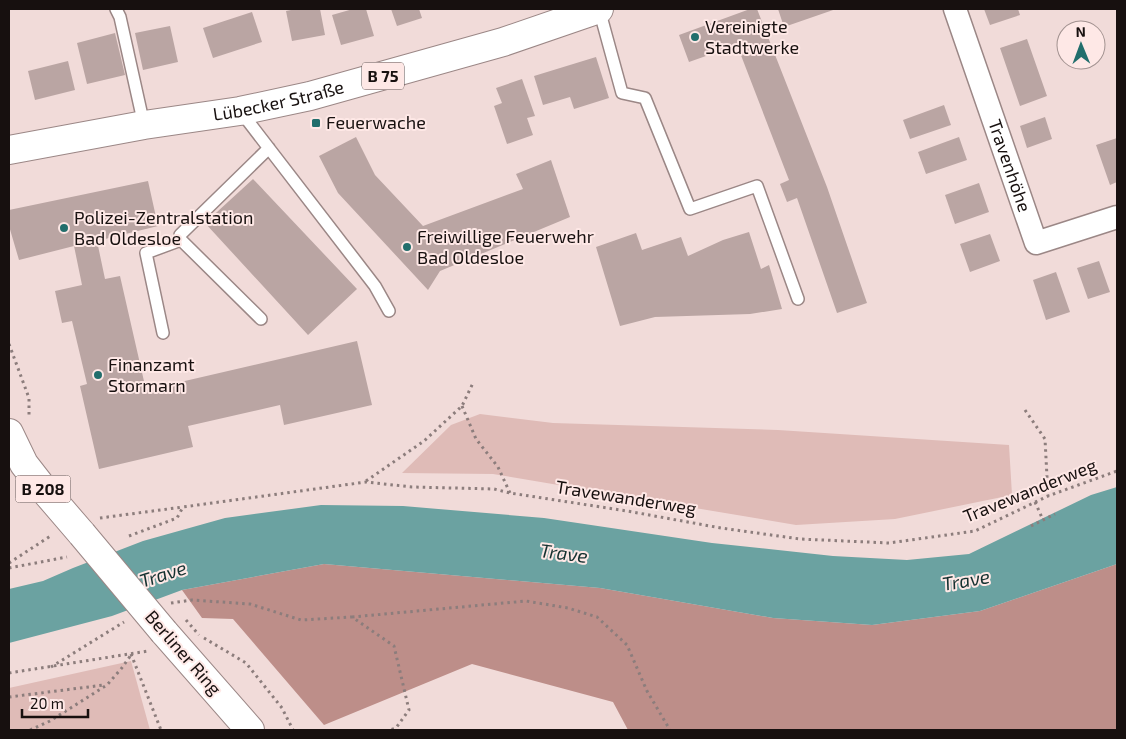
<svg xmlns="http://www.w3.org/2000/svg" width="1126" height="739" font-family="'Exo 2',sans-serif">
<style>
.green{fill:#dfbbb7}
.forest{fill:#bd8e89}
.water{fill:#6ba2a1}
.building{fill:#baa5a3}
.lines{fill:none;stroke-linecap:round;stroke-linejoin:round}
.lane-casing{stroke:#9b8786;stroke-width:14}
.street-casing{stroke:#9b8786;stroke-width:25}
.primary-casing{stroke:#9b8786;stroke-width:30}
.path{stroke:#8c7d7c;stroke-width:3;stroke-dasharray:2.5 4;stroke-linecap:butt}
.lane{stroke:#fff;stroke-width:11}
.street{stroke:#fff;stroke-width:22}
.primary{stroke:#fff;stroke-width:28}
.primary-bridge-casing{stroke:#9b8786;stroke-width:30;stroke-linecap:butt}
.path-bridge{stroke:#8c7d7c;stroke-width:3;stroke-dasharray:2.5 4;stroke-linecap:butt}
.primary-bridge{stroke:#fff;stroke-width:28}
.poi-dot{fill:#226e6c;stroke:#fee8e6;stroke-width:2}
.labels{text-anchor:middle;stroke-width:4;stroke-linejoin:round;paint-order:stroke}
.shield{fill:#fee8e6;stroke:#5c5150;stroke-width:1}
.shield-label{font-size:16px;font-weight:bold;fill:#17100f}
.poi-label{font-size:18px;fill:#17100f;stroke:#fee8e6;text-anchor:start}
.street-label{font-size:18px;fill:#17100f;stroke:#fee8e6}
.water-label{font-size:19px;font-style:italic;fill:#143130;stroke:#fee8e6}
</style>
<rect width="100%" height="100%" fill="#f1dbd9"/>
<path class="green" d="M480,414L553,423L778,430L1009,445L1012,495L895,519L796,525L493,474L402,473L451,425Z
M131,661L150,730H9V688Z"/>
<path class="forest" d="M324,564L600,588L773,618L872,625L980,611L1117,564V730H628L613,702L472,664L324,725L233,619L202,618L182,590Z"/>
<path class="water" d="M1117,487V564L980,611L872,625L773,618L600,588L324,564L182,590L112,616L9,643V589L43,581L73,568L143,541L225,518L321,505L403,506L544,518L712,543L833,556L907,560L969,554L1091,495Z"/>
<path class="building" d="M296,9H320L325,35L292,41L286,11Z
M353,9H366L374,36L341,45L332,15Z
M391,9H419L422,18L397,26Z
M750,9H757L827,187L867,303L837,313L797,198L787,202L780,184L789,180L737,45L689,62L679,35Z
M778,9H836L784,27Z
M984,9H1018L1020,15L990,25Z
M252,12L262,42L213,58L203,28Z
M170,26L178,62L143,70L135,33Z
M115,33L125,75L87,84L77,43Z
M1027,39L1047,96L1020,106L1000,48Z
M596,57L609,98L574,109L570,97L543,105L534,76Z
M68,61L75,90L35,100L28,71Z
M522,79L535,116L527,118L533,135L507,144L494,106L502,103L496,88Z
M944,105L951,125L910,139L903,120Z
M1045,117L1052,139L1027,148L1020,126Z
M356,137L375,175L423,226L523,189L516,174L551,160L570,217L440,271L428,290L338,193L319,156Z
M959,137L967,160L926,174L918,152Z
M1117,138V182L1110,185L1096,145Z
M253,179L357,289L308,335L205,223Z
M148,181L158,226L97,241L105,279L120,276L146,390L357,341L372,405L284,425L280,405L188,426L193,447L99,469L80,386L87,384L72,321L62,323L55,291L82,285L74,246L19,260L9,226V210Z
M979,183L989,212L955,224L945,195Z
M749,232L761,269L769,265L782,309L750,314L655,317L620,326L596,247L636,233L642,250L681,237L688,256L723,240Z
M990,234L1000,261L970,272L960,244Z
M1099,261L1110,292L1088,299L1077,268Z
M1056,272L1070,312L1046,320L1033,280Z"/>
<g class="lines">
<g class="lane-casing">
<path id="lane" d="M116,9L120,17L144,125
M599,9L622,93L645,98L690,209L757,186L798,299
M241,112L375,286L389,311
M261,319L181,240L180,235L269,148
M163,333L146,253L181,240"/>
</g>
<g class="street-casing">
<g id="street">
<path id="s1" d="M955,9L1036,243L1117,217"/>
</g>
</g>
<g class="primary-casing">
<g id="primary">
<path id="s2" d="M9,150L144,125L240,111L310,96L503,42L599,9"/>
<path d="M9,433L24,464L45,491L82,534"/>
<path d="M164,632L250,730"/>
</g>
</g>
<path class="path" d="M9,344L29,398V417
M462,406L476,439L498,467L510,493
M1025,410L1045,439L1048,496
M366,481L424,441L462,406L473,383
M1035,502L1043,520
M100,518L183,507
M1031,526L1055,514
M129,536L177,518L183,507L366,482L412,487L494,489L510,493L627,511L721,528L800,539L889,543L975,531L1048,496L1117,471
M9,563L52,535
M9,568L67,557
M171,603L192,600L250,604L301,620L352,617L394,646L409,710L396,728L390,730
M352,617L526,601L568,608L597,617L627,645L647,691L670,730
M204,638L246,663L282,708L293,730
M131,654L161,730
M51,667L124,622
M9,673L148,651
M9,697L104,685
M30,730L50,721L107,685L121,669L131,655"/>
<use href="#lane" class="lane"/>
<use href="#street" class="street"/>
<use href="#primary" class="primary"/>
<g class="primary-bridge-casing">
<path id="primary-bridge" d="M82,534L164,632"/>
</g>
<path class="path-bridge" d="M186,620L199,635"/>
<use href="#primary-bridge" class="primary-bridge"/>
</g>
<g class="poi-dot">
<circle cx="695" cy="37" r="5"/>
<rect x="311" y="118" width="10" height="10" rx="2.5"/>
<circle cx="64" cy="228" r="5"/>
<circle cx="407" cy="247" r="5"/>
<circle cx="98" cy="375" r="5"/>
</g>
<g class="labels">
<g class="shield">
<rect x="362" y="62.5" width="42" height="27" rx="4"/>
<rect x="15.5" y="475.5" width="55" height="27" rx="4"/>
</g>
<g class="shield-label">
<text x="383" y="82">B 75</text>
<text x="43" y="495">B 208</text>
</g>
<g class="poi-label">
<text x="705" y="33">Vereinigte<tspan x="705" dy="21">Stadtwerke</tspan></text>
<text x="326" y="129">Feuerwache</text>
<text x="74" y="224">Polizei-Zentralstation<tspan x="74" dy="21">Bad Oldesloe</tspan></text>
<text x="417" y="243">Freiwillige Feuerwehr<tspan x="417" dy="21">Bad Oldesloe</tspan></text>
<text x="108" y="371">Finanzamt<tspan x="108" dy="21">Stormarn</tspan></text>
</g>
<g class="street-label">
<text dy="6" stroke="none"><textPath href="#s2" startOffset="274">Lübecker Straße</textPath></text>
<text dy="6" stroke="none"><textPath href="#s1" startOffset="166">Travenhöhe</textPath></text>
<text transform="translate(1030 491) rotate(-22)" y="6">Travewanderweg</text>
<text transform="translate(626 498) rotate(9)" y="6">Travewanderweg</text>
<text transform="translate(183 653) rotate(49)" y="6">Berliner Ring</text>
</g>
<g class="water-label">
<text transform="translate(564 553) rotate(7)" y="7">Trave</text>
<text transform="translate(163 574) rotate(-18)" y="7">Trave</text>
<text transform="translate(966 580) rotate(-10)" y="7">Trave</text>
</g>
</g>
<rect width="1126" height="739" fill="none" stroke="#17100f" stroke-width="20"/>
<g transform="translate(1081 45) rotate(359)"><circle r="24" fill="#fee8e6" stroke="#a29290"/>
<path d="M0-4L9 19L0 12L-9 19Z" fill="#226e6c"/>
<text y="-8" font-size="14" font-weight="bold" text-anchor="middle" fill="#17100f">N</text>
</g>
<path d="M22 709v8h66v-8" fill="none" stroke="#17100f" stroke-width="2.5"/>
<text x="30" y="709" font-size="15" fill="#17100f" stroke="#fee8e6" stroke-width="4" paint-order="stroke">20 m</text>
</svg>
